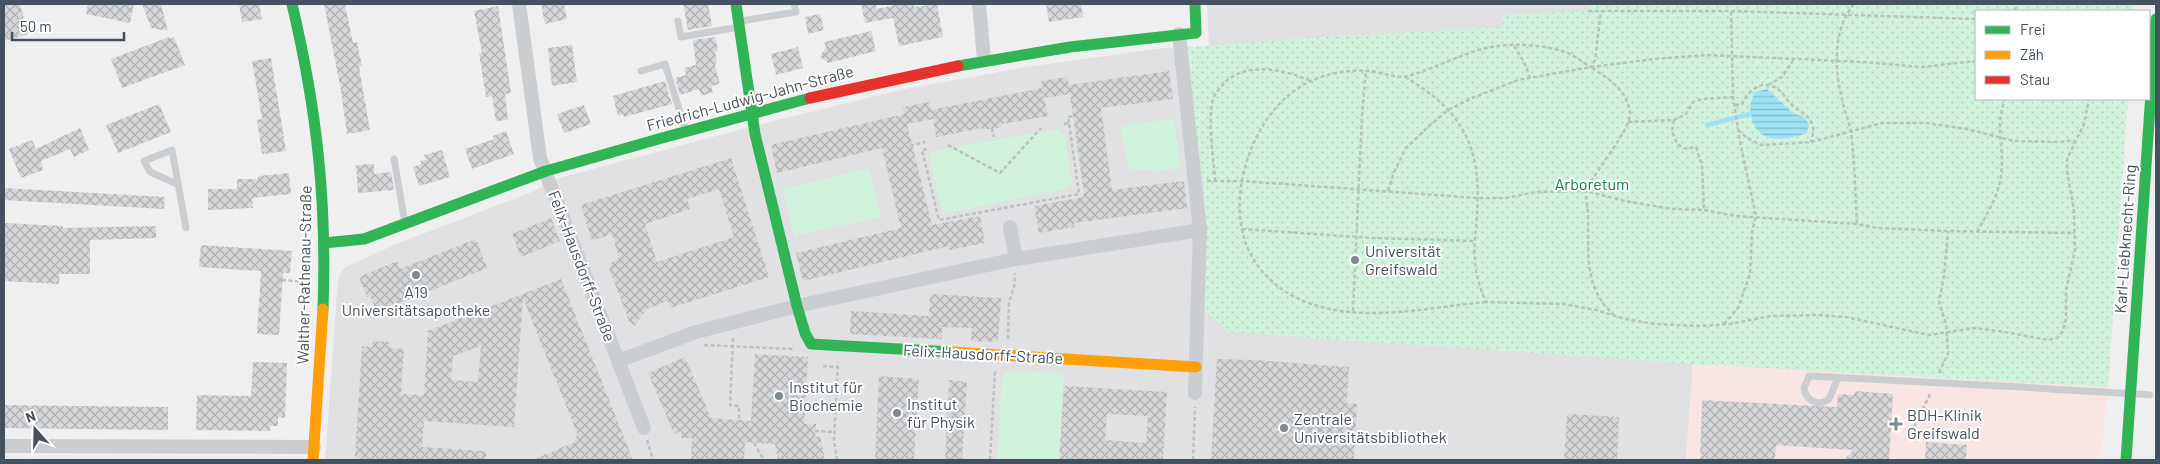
<svg xmlns="http://www.w3.org/2000/svg" width="2160" height="464" font-family="Barlow,sans-serif">
<style>
.education{fill:#e1e0e2}
.medical{fill:#f8e6e4}
.grass{fill:#d1f2dd}
.garden{fill:url(#garden-dots);fill-rule:evenodd}
.water{fill:url(#water-rules)}
.lines{fill:none;stroke-linecap:round;stroke-linejoin:round}
.stream{stroke:#a0e2f5;stroke-width:4.5}
.building{fill:url(#building-cross-hatch);fill-rule:evenodd}
.path{stroke:#b6c5c0;stroke-width:2.5;stroke-dasharray:4 2.5;stroke-linecap:butt}
.lane{stroke:#cbced0;stroke-width:7}
.street{stroke:#cbced0;stroke-width:14}
.fast{stroke:#30b455;stroke-width:11}
.slow{stroke:#ff9f0a;stroke-width:11}
.jam{stroke:#e5322d;stroke-width:11}
.poi-dot{fill:#808891;stroke:#fff;stroke-width:2}
.labels{text-anchor:middle;stroke-width:4;stroke-linejoin:round;paint-order:stroke}
.street-label{font-size:16px;fill:#44515e;stroke:#fff}
.park-label{font-size:16px;fill:#0c8349;stroke:#fff}
.poi-label{font-size:16px;fill:#44515e;stroke:#fff;text-anchor:start}
</style>
<defs>
<pattern id="garden-dots" width="8" height="8" patternUnits="userSpaceOnUse" patternTransform="scale(1.25)"><rect width="8" height="8" fill="#d1f2dd"/><path d="M2 2h.1M6 6h.1" fill="none" stroke="#b5d1c0" stroke-width="1.8" stroke-linecap="round"/></pattern>
<pattern id="water-rules" width="6" height="5" patternUnits="userSpaceOnUse" patternTransform="scale(1.25)"><rect width="6" height="5" fill="#a0e2f5"/><path d="M0 2.5h6" fill="none" stroke="#84baca"/></pattern>
<pattern id="building-cross-hatch" width="8" height="8" patternUnits="userSpaceOnUse" patternTransform="scale(1.25)"><rect width="8" height="8" fill="#d7d7d9"/><path d="M0 0l8 8M0 8l8-8" fill="none" stroke="#b0b1b3"/></pattern>
</defs>
<rect width="100%" height="100%" fill="#f0efef"/>
<path class="education" d="M1207,4H2134V11H1976V99L2108,387L1693,364L1686,460H325L338,280L341,272L346,267L396,244L532,192L560,178L769,122L905,89L1033,66L1163,48L1209,46Z"/>
<path class="medical" d="M1693,364L2108,387L2101,460H1686Z"/>
<path class="grass" d="M1174,119L1181,168L1157,171L1129,169L1120,128L1137,123Z
M1058,129L1065,136L1072,184L1065,189L948,213L942,210L929,158L933,151Z
M869,168L881,217L794,236L783,189Z
M1009,371L1064,373L1059,460H997L1002,375Z"/>
<path class="garden" d="M1588,4H2134V11H1976V99H2128L2108,387L1693,364L1228,332L1203,309V181L1185,48L1303,38L1502,27V15L1588,11ZM1774,94L1783,105L1793,113L1755,127L1750,114V100Z"/>
<path class="water" d="M1767,89L1793,113L1804,117L1809,124L1807,133C1796,137 1777,142 1765,136C1749,128 1747,105 1755,92Z"/>
<g class="lines">
<path class="stream" d="M1707,125L1750,114"/>
</g>
<path class="building" d="M4,4H20L28,34L4,41Z
M88,4H134L130,23L86,14Z
M142,4H161L168,31L151,28Z
M239,4H259L262,19L242,22Z
M324,4H345L353,43L357,42L362,66L359,67L370,130L347,134L341,91Z
M541,4H564L567,19L545,24Z
M683,4H708L712,26L688,30Z
M861,4H876L877,9L900,4H914V7L937,4L943,37L899,46L893,18L865,23Z
M1046,4H1081L1083,17L1049,22Z
M498,6L511,93L505,94L508,120L496,121L492,96L486,97L479,53H482L474,11Z
M820,14L824,30L808,34L805,17Z
M871,31L876,51L828,63L820,57L826,47L824,42Z
M169,37L170,39L174,37L185,65L122,88L111,59Z
M715,37L718,51L715,52L717,61L715,65L720,84L711,86L713,92L701,96L699,89L680,95L675,78L686,75L684,68L696,65L693,40Z
M572,45L577,82L552,86L548,48Z
M798,47L803,68L776,75L771,54Z
M271,58L286,151L262,154L257,120L262,119L252,61Z
M1169,71L1173,99L1101,108L1112,190L1184,181L1187,208L1074,223V227L1039,233L1034,206L1083,197L1084,194L1070,94L1045,98L1041,81L1067,77L1069,85Z
M665,81L672,104L624,117L623,114L618,116L613,96Z
M1042,88L1048,116L1002,124V127L982,130V128L936,137L933,119L907,124L932,225L980,216L985,243L949,250V246L803,281L796,253L901,228L882,148L777,173L771,145L904,114L903,107L929,102L931,110Z
M159,104L171,132L118,153L106,125Z
M584,105L591,124L564,133L557,114Z
M80,128L89,150L74,157L70,149L41,161L43,170L21,178L9,149L32,140L36,149Z
M506,131L514,154L472,169L465,149L494,139L493,136Z
M442,150L450,177L419,186L413,167L421,164L420,161L426,160L424,155Z
M731,158L769,277L670,308L668,301L647,309L634,326L629,321L609,268L611,263L619,258L612,234L592,241L581,205ZM719,189L734,237L657,262L645,224L690,209L687,199Z
M374,164V174L391,172L394,190L358,193L356,165Z
M289,173L291,194L252,198L253,208L208,210V189H237V179H258V176Z
M4,188L165,197L164,209L4,200Z
M551,218L560,241L521,257L512,234Z
M4,223L63,226V228L156,226V238L90,240V274H60L59,284L4,281Z
M476,239L487,268L377,312L370,296L367,297L359,277L397,261L400,269Z
M201,245L292,251L290,273H283L279,335L257,334L261,271L199,267Z
M561,279L633,460H532L575,442L577,433L523,298L514,427L424,421L422,447L486,451V460H364L355,456L362,346L373,347V341L390,342V348L404,349L401,394L424,395L428,331ZM481,346L478,382L451,380L453,356Z
M930,294L1001,298L998,342L971,341L972,328L942,327V339L850,334L851,311L929,316Z
M755,354L808,357L804,424H816L815,437L820,436L825,460H778L775,444L745,442L744,460H691L692,438H681V431L674,434L648,373L685,357L711,418L751,421Z
M1217,359L1255,360L1349,367L1347,403L1357,404L1354,460H1211Z
M253,362L287,363L285,418L278,417V426H270V431L196,430L197,395L251,396Z
M879,376L919,379L914,460H875Z
M949,380L967,382L962,460H945Z
M1064,386L1167,392L1163,460H1059ZM1107,414L1148,416L1146,443L1105,440Z
M1855,391L1893,394L1889,460H1844L1853,450L1776,445L1775,460H1700L1702,400L1837,407L1838,394L1854,395Z
M4,405L168,407V430L4,428Z
M1567,414L1619,417L1617,460H1564Z
M1926,442L1967,445L1966,460H1925Z"/>
<g class="lines">
<path class="path" d="M1854,4C1833,29 1834,68 1842,99C1844,110 1849,121 1851,132C1855,163 1855,193 1857,224
M1588,11H1731L1976,19
M2015,11L2016,4
M1514,46L1524,62L1530,78
M1592,68C1609,79 1627,90 1630,113C1632,128 1595,171 1587,189C1584,196 1588,207 1588,215C1589,252 1583,288 1614,315
M1405,77C1470,115 1483,155 1476,227C1473,257 1474,274 1486,302L1564,304L1596,310L1625,319L1655,324L1700,326L1730,324L1770,316L1817,315L1846,317L1929,335L1974,328L2005,332L2048,340L2057,338L2063,331L2066,318V290L2075,250L2074,210L2067,171V159L2084,124L2089,99
M1768,85L1782,77L1794,59
M1735,105L1742,104C1748,91 1761,79 1776,88C1782,91 1786,100 1792,105C1800,112 1810,115 1813,127C1814,131 1812,138 1811,142
M1674,120L1672,131L1677,144L1686,149L1696,147L1702,165L1704,209
M1628,122L1674,120L1686,114L1693,102L1702,99L1733,97
M1069,123L1068,117L1074,116
M992,128L994,137
M1738,130L1747,138L1761,145L1811,142L1882,123H1926L1967,129L2014,141L2061,142L2074,140
M948,145L1000,173L1041,128
M910,146L925,142
M927,149L922,150L939,220L1079,194L1069,123L1061,125
M1207,181H1243L1477,198H1506L1536,192L1586,191L1625,201L1672,209L1704,210L1736,216L1857,224L1877,228L1948,231L2075,233
M1215,181C1214,160 1207,118 1213,99C1214,95 1218,90 1221,87C1241,60 1285,69 1310,81
M1388,191L1394,172L1406,148L1429,126L1448,110L1472,98L1518,80L1591,67L1654,59L1707,55L1863,62L1922,67L1976,61
M1242,229L1373,238L1474,241
M1977,232C1987,214 1999,195 2001,175C2005,147 1994,128 2005,99
M282,280L306,282
M1486,302C1428,307 1363,324 1306,302C1285,294 1266,279 1254,260C1219,205 1252,107 1311,81C1327,74 1349,69 1367,71C1379,71 1395,79 1408,76C1433,69 1457,56 1482,49C1507,42 1544,44 1568,53C1576,57 1584,63 1591,67L1595,60L1601,11
M1353,311L1362,115L1366,70
M1724,324L1738,308L1750,274L1752,232L1756,216L1740,142L1733,97L1731,11
M733,338L730,405L739,406V420
M1008,339L1009,302L1014,287L1015,273
M704,345L793,349
M823,366L838,367
M1939,373L1948,353L1946,324L1939,302L1944,276L1948,231
M1914,427L1931,392
M815,431L835,432
M647,440L653,460
M754,443L764,460
M837,460L834,440L838,362
M990,460L995,371
M1193,460L1195,407"/>
<path class="lane" d="M678,21L681,37L739,27
M741,21L796,12L794,4
M641,71L665,64L685,128
M394,159L405,223
M177,184L150,172L144,161L172,150L186,228
M1838,378L1829,399C1818,407 1806,401 1804,388L1809,376C1885,380 1961,384 2037,388C2074,391 2112,392 2150,395"/>
<path class="street" d="M519,4L540,158L644,428
M979,4L984,60
M1179,34L1200,230L1195,393
M1010,227L1016,259
M618,361L696,332L797,306L1016,259L1200,230
M4,446L314,447"/>
<path class="fast" d="M292,4C317,110 327,201 323,309
M736,4L755,134L797,306L805,333L811,344L952,352
M958,66L1070,47L1196,33L1195,4
M324,243L364,239L546,171L662,138L810,98
M2126,460L2156,19"/>
<path class="slow" d="M952,352L1196,367
M313,460L323,309"/>
<path class="jam" d="M810,98L958,66"/>
</g>
<g class="poi-dot">
<circle cx="1355" cy="260" r="5"/>
<circle cx="416" cy="275" r="5"/>
<circle cx="779" cy="396" r="5"/>
<circle cx="897" cy="413" r="5"/>
<path d="M1893.5 416.5h5v5h5v5h-5v5h-5v-5h-5v-5h5z"/>
<circle cx="1284" cy="428" r="5"/>
</g>
<g class="labels">
<g class="street-label">
<text transform="translate(750 98) rotate(-15)" y="6">Friedrich-Ludwig-Jahn-Straße</text>
<text transform="translate(2125 239) rotate(-86)" y="6">Karl-Liebknecht-Ring</text>
<text transform="translate(582 266) rotate(69)" y="6">Felix-Hausdorff-Straße</text>
<text transform="translate(304 275) rotate(-89)" y="6">Walther-Rathenau-Straße</text>
<text transform="translate(983 354) rotate(3)" y="6">Felix-Hausdorff-Straße</text>
</g>
<g class="park-label">
<text x="1592" y="190">Arboretum</text>
</g>
<g class="poi-label">
<text x="1365" y="257">Universität<tspan x="1365" dy="18">Greifswald</tspan></text>
<text x="416" y="298" text-anchor="middle">A19<tspan x="416" dy="18">Universitätsapotheke</tspan></text>
<text x="789" y="393">Institut für<tspan x="789" dy="18">Biochemie</tspan></text>
<text x="907" y="410">Institut<tspan x="907" dy="18">für Physik</tspan></text>
<text x="1907" y="421">BDH-Klinik<tspan x="1907" dy="18">Greifswald</tspan></text>
<text x="1294" y="425">Zentrale<tspan x="1294" dy="18">Universitätsbibliothek</tspan></text>
</g>
</g>
<rect width="2160" height="464" fill="none" stroke="#44515e" stroke-width="10"/>
<rect x="1975" y="10" width="175" height="90" fill="#ffffff" stroke="#b4b9bf"/>
<rect x="1985" y="26" width="25" height="8" fill="#30b455" stroke="#b4b9bf"/>
<text x="2020" y="35" font-size="15" fill="#44515e">Frei</text>
<rect x="1985" y="51" width="25" height="8" fill="#ff9f0a" stroke="#b4b9bf"/>
<text x="2020" y="60" font-size="15" fill="#44515e">Zäh</text>
<rect x="1985" y="76" width="25" height="8" fill="#e5322d" stroke="#b4b9bf"/>
<text x="2020" y="85" font-size="15" fill="#44515e">Stau</text>
<g transform="translate(35 429) rotate(340)" stroke="#ffffff" stroke-width="4" paint-order="stroke">
<path d="M0-4L9 19L0 12L-9 19Z" fill="#44515e"/>
<text y="-8" font-size="14" font-weight="bold" text-anchor="middle" fill="#44515e">N</text>
</g>
<path d="M12 32v8h112v-8" fill="none" stroke="#44515e" stroke-width="2.5"/>
<text x="20" y="32" font-size="15" fill="#44515e" stroke="#ffffff" stroke-width="4" paint-order="stroke">50 m</text>
</svg>
